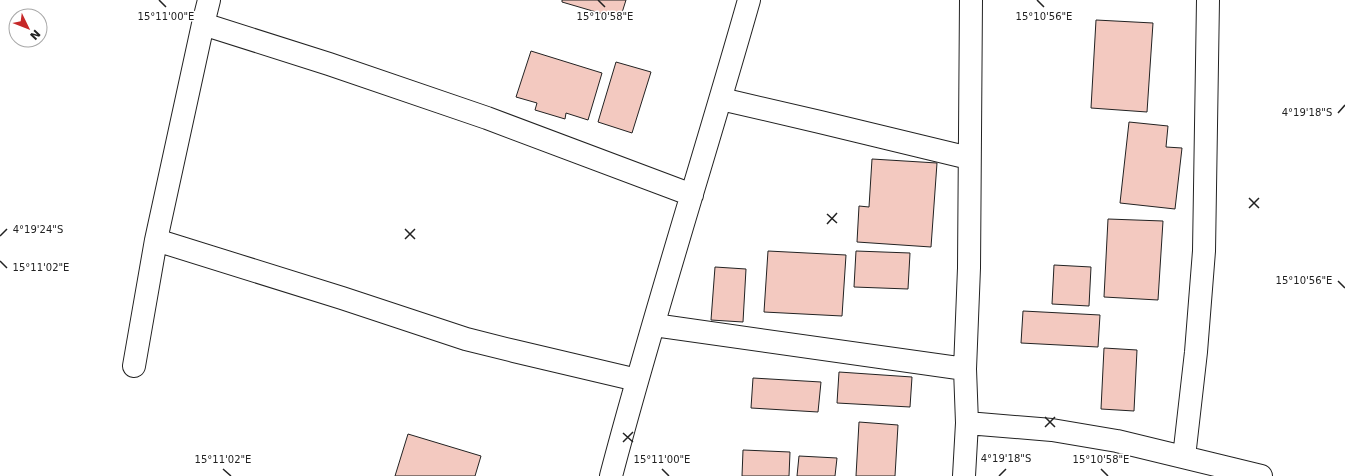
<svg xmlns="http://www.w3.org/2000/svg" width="1345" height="476" font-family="'DejaVu Sans',sans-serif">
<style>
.building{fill:#f3c9c0;stroke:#222}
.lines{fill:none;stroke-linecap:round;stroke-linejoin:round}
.minor-casing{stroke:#222;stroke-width:24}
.minor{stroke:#fff;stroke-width:22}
.ticks{fill:none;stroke:#222;stroke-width:1.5}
.ticks-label{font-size:10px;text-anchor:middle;fill:#222;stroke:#fff;stroke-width:3;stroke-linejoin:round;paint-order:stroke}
</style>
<rect width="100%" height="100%" fill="#fff"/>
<path class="building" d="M562,0H626L620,19L562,2Z
M1096,20L1153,23L1147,112L1091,108Z
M531,51L602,73L588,120L566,113L565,119L535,110L537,103L516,97Z
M616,62L651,72L632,133L598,122Z
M1129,122L1168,126L1166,147L1182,148L1175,209L1120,203Z
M872,159L937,163L931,247L857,242L859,206L869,207Z
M1108,219L1163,221L1158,300L1104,297Z
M768,251L846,255L842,316L764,312Z
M856,251L910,253L908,289L854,287Z
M1054,265L1091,267L1089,306L1052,304Z
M715,267L746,269L743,322L711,320Z
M1023,311L1100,315L1098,347L1021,343Z
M1104,348L1137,350L1134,411L1101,409Z
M839,372L912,377L910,407L837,403Z
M753,378L821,382L818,412L751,408Z
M859,422L898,425L895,476H856Z
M408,434L481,456L475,476H395Z
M743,450L790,452L789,476H742Z
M799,456L837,458L835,476H797Z"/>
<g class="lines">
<g class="minor-casing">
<path id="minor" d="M203,24L329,64L487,118L692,195
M721,99L820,122L969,158
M156,240L342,298L466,339L514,351L637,380
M654,325L965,369
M134,366L156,240L203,24L209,0
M967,423L1052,430L1117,441L1261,476
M1184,457L1196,352L1204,251L1208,0
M611,476C653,316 704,159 749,0
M964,476L967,423L965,369L969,268L971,0"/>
</g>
<use href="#minor" class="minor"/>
</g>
<path class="ticks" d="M159,0L166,7M598,0L605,7M1037,0L1044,7M1338,113L1345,105M1249,198L1259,208M1249,208L1259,198M827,214L837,223M827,224L837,213M405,229L415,239M0,236L7,229M405,239L415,229M0,261L7,268M1338,281L1345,288M1045,417L1055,427M1045,427L1055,417M623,433L633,442M623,442L633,432M223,469L231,476M662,469L669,476M1101,469L1108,476M999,476L1006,469"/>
<g class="ticks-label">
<text x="166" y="20">15°11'00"E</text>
<text x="605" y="20">15°10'58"E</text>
<text x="1044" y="20">15°10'56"E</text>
<text x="1307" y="116">4°19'18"S</text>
<text x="38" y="233">4°19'24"S</text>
<text x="41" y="271">15°11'02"E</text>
<text x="1304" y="284">15°10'56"E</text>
<text x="1006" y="462">4°19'18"S</text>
<text x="223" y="463">15°11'02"E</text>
<text x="662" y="463">15°11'00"E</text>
<text x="1101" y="463">15°10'58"E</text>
</g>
<g transform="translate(28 28) rotate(133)"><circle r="19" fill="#ffffff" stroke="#a7a7a7"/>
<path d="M0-3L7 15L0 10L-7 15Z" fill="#c62828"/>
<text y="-6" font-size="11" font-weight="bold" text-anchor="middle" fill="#222222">N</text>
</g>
</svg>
